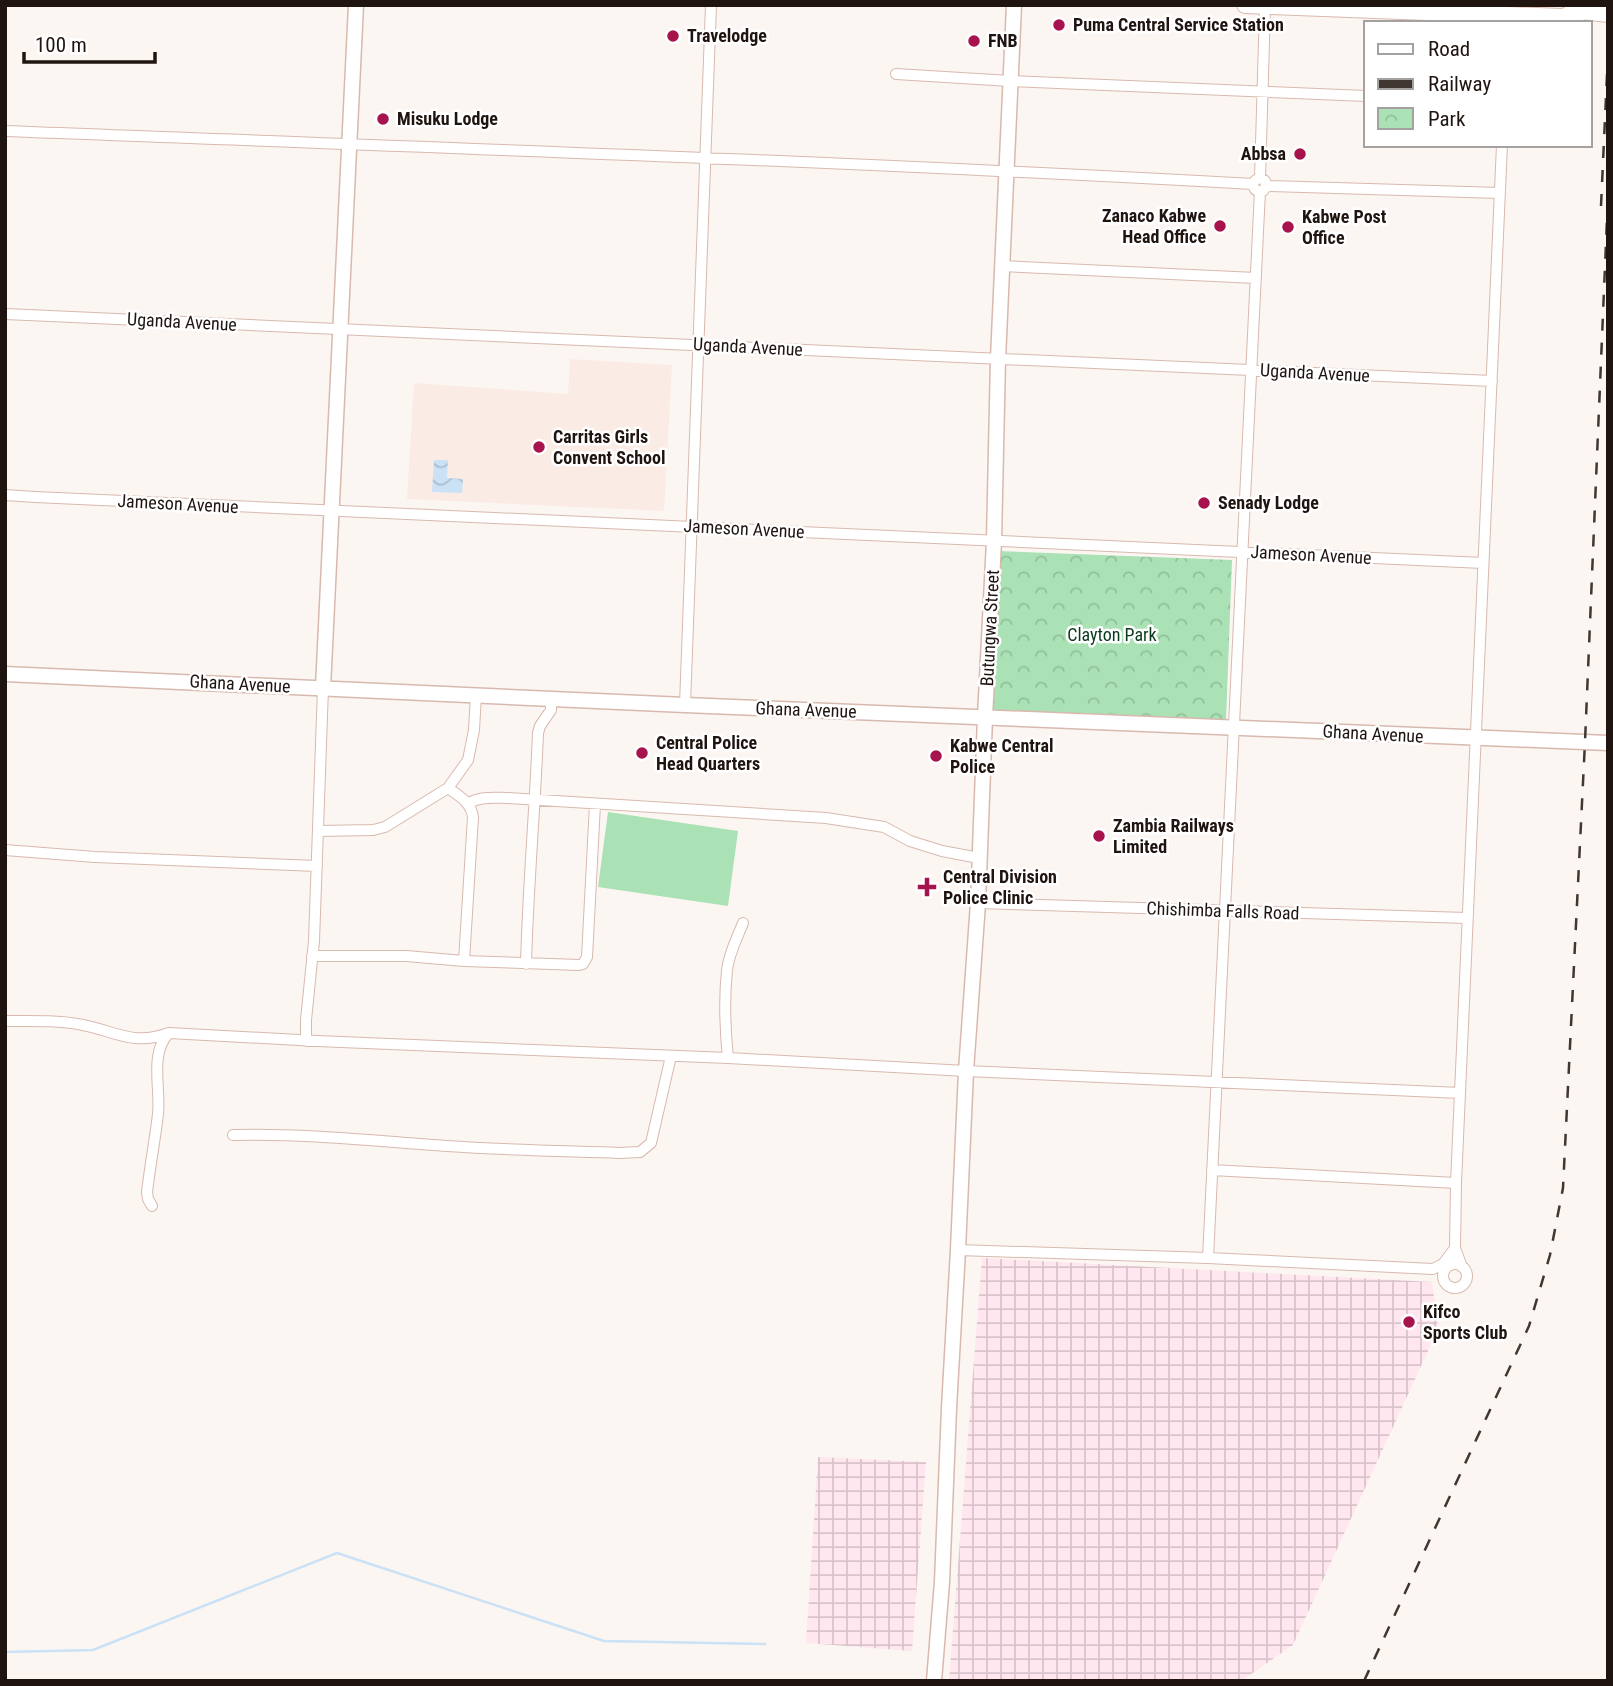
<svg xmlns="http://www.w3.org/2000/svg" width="1613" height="1686" font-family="'Roboto Condensed',sans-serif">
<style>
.built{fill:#fbebe5}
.industrial{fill:url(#industrial-grid)}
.park{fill:url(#park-crowns)}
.pitch{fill:#aae1b5}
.water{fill:url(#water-waves)}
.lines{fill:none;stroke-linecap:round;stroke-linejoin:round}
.stream{stroke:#cae1f6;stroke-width:2.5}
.minor-casing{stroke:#d8b9ae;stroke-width:12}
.secondary-casing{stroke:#d8b9ae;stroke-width:17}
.trunk-casing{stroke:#d8b9ae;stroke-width:18}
.minor{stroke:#fff;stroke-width:10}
.secondary{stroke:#fff;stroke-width:14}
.trunk{stroke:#fff;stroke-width:16}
.rail{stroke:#403632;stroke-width:2.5;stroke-dasharray:12 12;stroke-linecap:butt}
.poi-dot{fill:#a7144d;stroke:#fff;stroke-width:2.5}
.labels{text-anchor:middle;stroke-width:5;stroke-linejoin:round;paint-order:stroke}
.poi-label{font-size:18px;font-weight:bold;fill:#1f1410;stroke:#fff;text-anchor:start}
.street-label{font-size:18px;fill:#1f1410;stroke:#fff}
.park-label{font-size:18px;fill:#0a3a1b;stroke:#fff}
</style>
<defs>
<pattern id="industrial-grid" width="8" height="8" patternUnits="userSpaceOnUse" patternTransform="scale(1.75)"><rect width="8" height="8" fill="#ffe6ef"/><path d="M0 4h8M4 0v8" fill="none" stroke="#dac4cc"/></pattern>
<pattern id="park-crowns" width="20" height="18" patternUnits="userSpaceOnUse" patternTransform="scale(1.75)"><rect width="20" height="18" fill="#aae1b5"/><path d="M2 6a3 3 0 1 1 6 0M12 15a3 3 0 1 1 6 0" fill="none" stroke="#92c09b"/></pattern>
<pattern id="water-waves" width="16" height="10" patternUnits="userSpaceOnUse" patternTransform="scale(1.75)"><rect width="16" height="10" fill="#cae1f6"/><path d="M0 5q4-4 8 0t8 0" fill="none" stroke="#adc0d2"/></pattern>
</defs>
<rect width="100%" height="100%" fill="#fcf6f3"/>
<path class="built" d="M570,359L672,365L664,511L407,499L414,383L568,394Z"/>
<path class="industrial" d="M982,1258L1432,1282L1438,1329L1293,1645L1241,1681H949Z
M818,1457L926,1462L912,1651L806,1643Z"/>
<path class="park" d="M997,551L1232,560L1226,720L991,711Z"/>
<path class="pitch" d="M608,812L738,831L728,906L598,887Z"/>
<path class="water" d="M434,460H448L447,478L463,479L462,493L432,492Z"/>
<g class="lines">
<path class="stream" d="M5,1652L93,1650L337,1553L604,1641L765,1644"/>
<g class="minor-casing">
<path id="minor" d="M896,74L1010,81L1366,96
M5,131C421,147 837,161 1253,184C1256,178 1260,177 1265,181L1266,186L1263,191C1257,192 1254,190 1253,184
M1260,178L1265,6
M1266,186L1500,193
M1002,266L1256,278
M5,314L1492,381
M5,495L35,497L1483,563
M685,705L711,5
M448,788C459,796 471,802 473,817L464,961
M469,803C481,796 494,798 508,798L826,818L884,827L910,841L942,851L979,858
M318,831L373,830L385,827L448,788L468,760L474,730L476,695
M5,850L95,857L317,866
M978,903L1467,918
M312,956H406L464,961L579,965L583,964L587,957L595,804
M526,964C528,887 535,810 538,733L540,726L551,710V698
M5,1021C31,1021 57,1020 83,1025C117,1032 133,1046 169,1033L317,1041L728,1058L966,1071L1460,1093
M306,1041V1020L314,941L323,688
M728,1058C725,1029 724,999 727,970C729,953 737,938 743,923
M233,1135C305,1133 376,1141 447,1146C504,1150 562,1151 619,1153L640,1152L651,1143L671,1056
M1212,1170L1456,1183
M152,1206L148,1199L147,1192C150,1166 155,1140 158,1114C161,1089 149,1053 169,1033
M958,1250L1208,1258L1433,1269L1443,1264L1455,1248
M1208,1258L1260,191
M1443 1276a12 12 0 1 1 24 0a12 12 0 1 1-24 0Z
M1462,1267L1455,1248L1456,1183L1502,145"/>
</g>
<g class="secondary-casing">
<path id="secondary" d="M5,674L685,705L1608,743
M323,688L356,5
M934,1681L942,1582L949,1408L958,1250L966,1071L978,903L985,717L994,541L998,359L1014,5"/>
</g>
<g class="trunk-casing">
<path id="trunk" d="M1245,5L1562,17L1582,12
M1572,10L1608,14"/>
</g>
<use href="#minor" class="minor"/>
<use href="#secondary" class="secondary"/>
<use href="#trunk" class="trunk"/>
<path class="rail" d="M1601,206L1608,53
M1364,1681L1529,1326L1550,1255L1563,1188L1585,742L1608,195"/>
</g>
<g class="poi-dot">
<circle cx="1059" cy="25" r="7"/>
<circle cx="673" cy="36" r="7"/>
<circle cx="974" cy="41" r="7"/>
<circle cx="383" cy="119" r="7"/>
<circle cx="1300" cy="154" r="7"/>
<circle cx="1220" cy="226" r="7"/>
<circle cx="1288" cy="227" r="7"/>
<circle cx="539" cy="447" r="7"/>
<circle cx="1204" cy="503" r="7"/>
<circle cx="642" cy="753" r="7"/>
<circle cx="936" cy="756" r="7"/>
<circle cx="1099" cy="836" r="7"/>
<path d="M923.5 876.5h7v7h7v7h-7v7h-7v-7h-7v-7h7z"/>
<circle cx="1409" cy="1322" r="7"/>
</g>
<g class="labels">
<g class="poi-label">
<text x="1073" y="31">Puma Central Service Station</text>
<text x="687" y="42">Travelodge</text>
<text x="988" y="47">FNB</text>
<text x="397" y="125">Misuku Lodge</text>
<text x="1286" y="160" text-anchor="end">Abbsa</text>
<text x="1206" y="222" text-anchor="end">Zanaco Kabwe<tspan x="1206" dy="21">Head Office</tspan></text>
<text x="1302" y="223">Kabwe Post<tspan x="1302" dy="21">Office</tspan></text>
<text x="553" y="443">Carritas Girls<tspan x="553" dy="21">Convent School</tspan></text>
<text x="1218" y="509">Senady Lodge</text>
<text x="656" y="749">Central Police<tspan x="656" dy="21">Head Quarters</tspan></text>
<text x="950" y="752">Kabwe Central<tspan x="950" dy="21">Police</tspan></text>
<text x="1113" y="832">Zambia Railways<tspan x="1113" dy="21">Limited</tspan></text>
<text x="943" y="883">Central Division<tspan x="943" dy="21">Police Clinic</tspan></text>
<text x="1423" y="1318">Kifco<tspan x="1423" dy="21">Sports Club</tspan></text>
</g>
<g class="street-label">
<text transform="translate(182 322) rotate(3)" y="6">Uganda Avenue</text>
<text transform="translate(748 347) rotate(3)" y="6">Uganda Avenue</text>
<text transform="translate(1315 373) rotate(3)" y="6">Uganda Avenue</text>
<text transform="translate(178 504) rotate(3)" y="6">Jameson Avenue</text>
<text transform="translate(744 529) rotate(3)" y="6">Jameson Avenue</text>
<text transform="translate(1311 555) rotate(3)" y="6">Jameson Avenue</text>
<text transform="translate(990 628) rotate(-87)" y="6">Butungwa Street</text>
<text transform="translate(240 684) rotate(3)" y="6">Ghana Avenue</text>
<text transform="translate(806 710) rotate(2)" y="6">Ghana Avenue</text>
<text transform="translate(1373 734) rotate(3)" y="6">Ghana Avenue</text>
<text transform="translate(1223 911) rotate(2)" y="6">Chishimba Falls Road</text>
</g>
<g class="park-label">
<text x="1112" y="641">Clayton Park</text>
</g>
</g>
<rect width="1613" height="1686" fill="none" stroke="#1f1410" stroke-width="14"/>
<rect x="1364" y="21" width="228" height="126" fill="#ffffff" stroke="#a5a19f" stroke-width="2"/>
<rect x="1378" y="44" width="35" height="10" fill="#ffffff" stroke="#a5a19f" stroke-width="2"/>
<text x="1428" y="56" font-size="21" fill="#1f1410">Road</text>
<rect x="1378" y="79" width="35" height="10" fill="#403632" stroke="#a5a19f" stroke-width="2"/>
<text x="1428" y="91" font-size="21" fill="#1f1410">Railway</text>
<rect x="1378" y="108" width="35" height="21" fill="url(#park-crowns)" stroke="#a5a19f" stroke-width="2"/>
<text x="1428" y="126" font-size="21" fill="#1f1410">Park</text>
<path d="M24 52v10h131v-10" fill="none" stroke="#1f1410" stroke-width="3.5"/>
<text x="35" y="52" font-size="21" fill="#1f1410" stroke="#ffffff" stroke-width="5" paint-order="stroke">100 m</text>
</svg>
